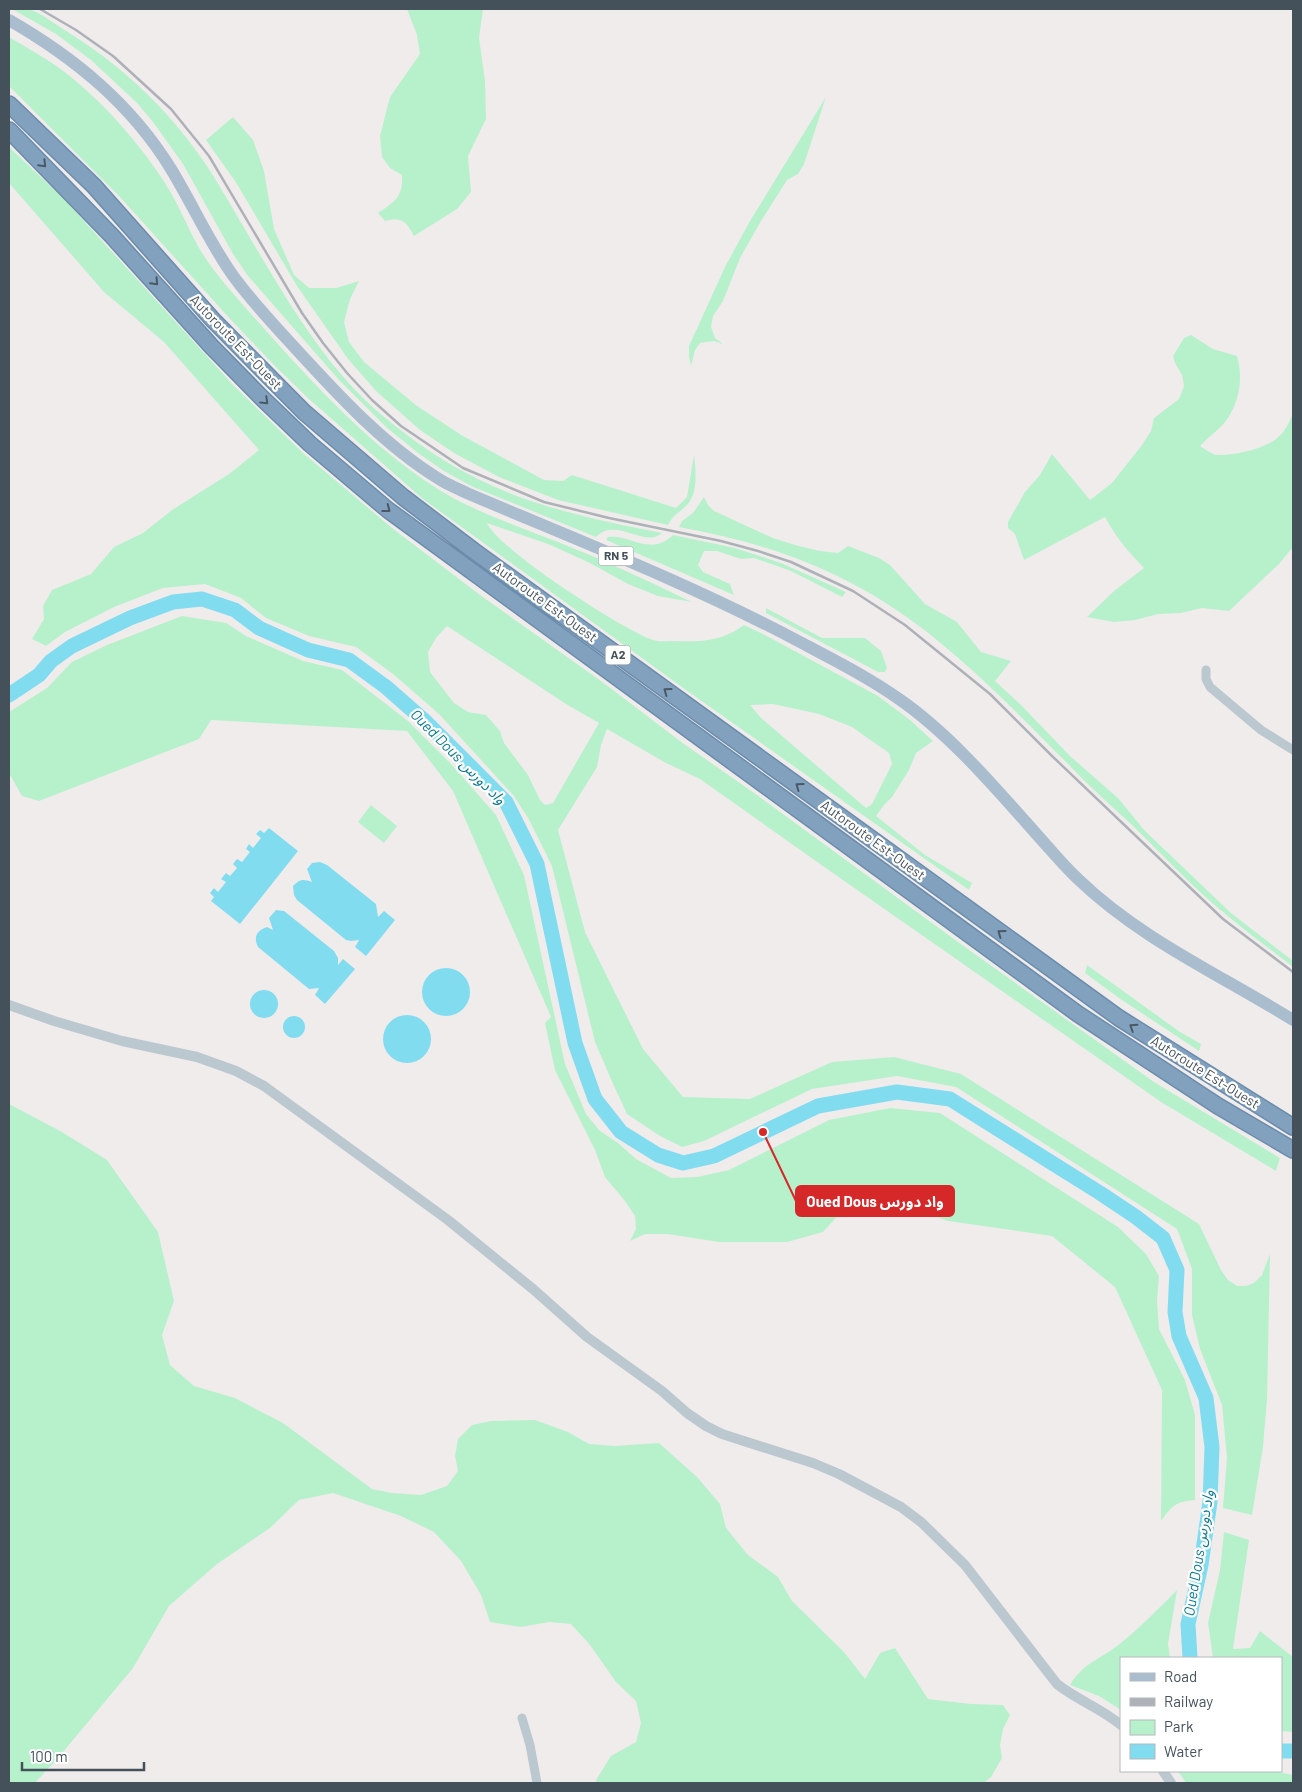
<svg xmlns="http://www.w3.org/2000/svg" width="1302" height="1792" font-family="Barlow,'Noto Sans Arabic',sans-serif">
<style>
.green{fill:#b7f1cc;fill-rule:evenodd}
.water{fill:#82dcf0}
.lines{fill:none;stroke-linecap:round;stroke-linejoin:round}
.river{stroke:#82dcf0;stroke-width:15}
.motorway-casing{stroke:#6c8cab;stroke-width:18}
.minor{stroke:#bcc8d0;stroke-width:9}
.tertiary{stroke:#bcc8d0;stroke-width:10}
.primary{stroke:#aabdce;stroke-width:12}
.motorway{stroke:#81a1bf;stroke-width:15}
.rail{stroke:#aeb2b8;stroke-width:2.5}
.oneway{stroke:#4a5965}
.labels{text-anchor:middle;stroke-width:4.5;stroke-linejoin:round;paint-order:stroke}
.shield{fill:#fff;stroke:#7c858c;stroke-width:1}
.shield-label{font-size:12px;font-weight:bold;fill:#44515b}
.street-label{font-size:14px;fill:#44515b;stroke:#fff}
.water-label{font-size:15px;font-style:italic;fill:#077b96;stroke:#fff}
.leader{fill:none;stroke:#d62828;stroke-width:2}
.callout-dot{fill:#d62828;stroke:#fff;stroke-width:2}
.callout{fill:#d62828;stroke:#d62828;stroke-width:2}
.callout-label{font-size:15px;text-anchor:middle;font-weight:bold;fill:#fff}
</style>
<rect width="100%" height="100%" fill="#f0ecec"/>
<path class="green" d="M12,9C17,9 24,8 29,9C42,13 62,29 74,36C123,67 167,109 200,156C217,180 231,206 246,231C284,295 325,368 383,416C413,441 446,464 482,481C538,508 601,521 662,533C645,549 616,516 596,537L471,486L444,471L418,453L386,427L339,380L248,276L233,254L183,164L153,122L137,103L91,60L56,34Z
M407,9H483L479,38L485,81L486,119L468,156L471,192L457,209L414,236C406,221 402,217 385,221L378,213C395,201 403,198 402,175L390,168L382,157L380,136L390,97L420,54L417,35Z
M9,37C23,45 38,54 52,63C92,90 131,133 159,174C175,196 185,222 198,246C212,271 233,293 251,314C310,380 375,454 453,498C487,516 523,528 558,542C604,560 648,581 692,602L658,596L628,584L588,562L548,544L487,523C498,549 623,630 653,640C659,642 666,641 672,641C700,642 721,642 744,625L763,634L878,696L910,720L933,741L916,753L909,770L892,797L884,805L876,816L925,855L972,883L969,890L686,690L423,499L309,399L275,366L232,321L119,196L9,86ZM773,704L819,714L852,727L889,753L892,764L872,804L866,808L761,718L750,705Z
M826,97L804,164L798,174L787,180L761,221L740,258L723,301L713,316L711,327L715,338L723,344L714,341L700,343L695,350L691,366L689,357V346L725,267L750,221Z
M233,117L253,140L264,171L274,229L294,275L309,288H336L359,281L350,299L344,322L349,342L364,362L417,406L463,436L509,461L544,480L563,481L572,475L676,508L687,497L694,455C696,471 698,493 687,505C679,513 674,514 668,525L558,500L499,477L454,453L420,430L376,391L348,359L297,286L237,184L206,140Z
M9,147L64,199L233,385L303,453L392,528L480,595L601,681L684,744L757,795L958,942L1154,1082L1280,1158L1276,1171L1161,1102L830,871L700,779L666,763L607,729L601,745L597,767L558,830L585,932L643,1049L683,1097L750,1099L832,1062L894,1057L961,1074L1199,1224L1221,1270L1228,1280L1237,1286H1246L1254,1283L1262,1275L1270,1254L1267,1399L1263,1447L1252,1515L1223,1508L1227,1458L1222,1405L1200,1349L1192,1315V1269L1177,1229L956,1087L897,1076L812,1089L704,1141L682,1147L660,1136L627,1114L614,1086L595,1042L552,866L528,818L514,796L439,714L393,674L356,647L309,636L266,618L241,598L205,584L163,588L114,607L65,632L46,646L32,639L44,619L43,606L52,590L91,574L114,547L143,533L172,510L229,474L259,450L164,342L104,292L9,183ZM447,626L566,704L599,723L553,803L545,805L540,800L528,775L504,743L500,731L486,715L468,712L454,703L430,672L428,652L436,638Z
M1191,335L1213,349L1237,356C1243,377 1240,399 1228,418C1221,429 1208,437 1200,446C1205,449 1211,454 1217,455C1232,456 1264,449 1276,439C1285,432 1289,423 1293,413V547L1279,564L1229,611L1202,608L1181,613L1158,614L1135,620L1114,622L1087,617L1114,591L1144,568C1127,550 1117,539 1105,517L1024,560L1015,534L1008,528V522L1025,492L1040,475L1052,454L1090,500L1112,483L1142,445L1151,431L1154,418L1179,399L1184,386L1182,375L1175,363L1173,356L1184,338Z
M704,497L708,505L714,511L773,538L795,545L820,551L838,553L848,546L879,558L890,565L925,604L957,622L981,652L1011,661L995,681L1021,705L1070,756L1118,798L1145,831L1231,913L1293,961V967C1272,950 1250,935 1229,917C1194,889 1163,855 1131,824C1110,805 1089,786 1069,765C1003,699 935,626 851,583C797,554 739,538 679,527L682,521L693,513Z
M673,535L735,548L781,563L846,592L842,597L791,571L754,558L741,559L717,551H704L698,565L703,572L730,584L734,595L606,540L608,537C631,534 650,557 673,535Z
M766,608L822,638H865L881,651L887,668L885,672H878L766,613Z
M182,616L226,623L246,636L303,661L342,670L408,721L452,765L496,815L524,875L565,1064L586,1114L600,1131L618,1143L636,1159L671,1178L697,1177L729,1170L829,1120L890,1108L940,1113L1118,1227L1146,1254L1159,1276L1157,1301L1159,1329L1185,1380L1195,1415V1500C1175,1502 1173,1505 1161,1521L1162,1390L1115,1287L1052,1236L948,1221L861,1190L823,1232L787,1242H719L668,1234H645L630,1241L636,1229L635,1216L625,1201L605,1177L595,1150L555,1070L545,1023L551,1017L453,791L407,731L211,720L199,739L39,801L22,796L9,773V712L47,688L72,662L107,645Z
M371,805L397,826L384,843L358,822Z
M1087,965L1180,1032L1201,1044L1199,1051L1119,998L1085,973Z
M9,1104L62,1132L107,1160L158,1232L174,1301L162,1335L170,1365L194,1386L235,1398L283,1423L372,1489L392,1493L421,1495L447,1486L458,1471L455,1456L458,1439L472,1425L491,1421L535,1420L568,1432L589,1444L614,1446L659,1443L697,1477L720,1504L726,1528L748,1555L778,1577L792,1601L844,1652L865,1679L880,1653L895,1648L928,1699L971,1704L1003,1705L1010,1715L1003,1729L1000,1745L1002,1758L991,1777L984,1783H597L596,1780L611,1756L636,1742L641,1723L636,1701L616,1682L590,1645L571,1624L549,1622L521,1627L490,1622L481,1595L461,1561L434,1532L401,1516L333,1493L299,1500L270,1528L217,1564L169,1606L133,1668L58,1758L35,1783H9Z
M1224,1532L1249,1540L1233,1649L1250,1648L1260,1631L1293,1657V1732L1281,1731V1658H1213L1208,1623L1220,1570Z
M1177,1590L1168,1644L1170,1658H1121V1710L1099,1696L1070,1685C1082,1664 1100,1659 1117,1646C1139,1629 1158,1609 1177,1590Z
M1178,1771H1273L1293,1775V1783H1186Z"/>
<path class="water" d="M269,828L298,851L240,924L211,901L214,897L210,893L214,888L218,892L226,882L221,879L226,873L230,876L237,868L233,864L237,859L242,862L250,852L246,849L249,844L253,848L261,838L256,834L260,830L264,833Z
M320,862L327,865L376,904L378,917L384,911L395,920L366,956L355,947L359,940L351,941L346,940L297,900L294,895L293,886C300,879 303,879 312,882L307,869L312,863Z
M276,910L284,911L334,951L338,958V965L343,959L355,969L325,1004L315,995L319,988L309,989L258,947C253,937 257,930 267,927L273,930L269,918Z
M422 992a24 24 0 1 1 48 0a24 24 0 1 1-48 0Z
M250 1004a14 14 0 1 1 28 0a14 14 0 1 1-28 0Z
M383 1039a24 24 0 1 1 48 0a24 24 0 1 1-48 0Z
M283 1027a11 11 0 1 1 22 0a11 11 0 1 1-22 0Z"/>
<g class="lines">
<path class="river" d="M9,695L39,675L51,661L72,646L130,618L173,602L202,599L235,610L259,628L308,650L349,660L386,687L427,723L506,802L537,864L575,1043L595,1099L621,1132L658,1155L683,1163L714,1156L818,1106L897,1092L950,1099L1100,1193L1136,1217L1163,1238L1177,1270L1175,1312L1179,1336L1206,1398L1212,1447L1210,1502L1201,1565L1188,1624L1190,1658
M1281,1751H1293"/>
<g class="motorway-casing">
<path id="motorway" d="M9,104L94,186L213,320L304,412L403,497L474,551L1119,1018L1293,1127
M9,130L112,236L212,347L262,398L310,444L388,510L1078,1014L1218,1106L1293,1150"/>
</g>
<path class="minor" d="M1206,670V679L1210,687L1261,730L1293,750
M522,1718L530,1745L537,1783"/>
<path class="tertiary" d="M9,1005L54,1021L122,1041L197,1057L236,1071L264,1086L448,1220L533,1289L587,1337L662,1391L687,1413L706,1426L722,1434L813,1463L839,1474L901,1507L921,1522L965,1565L1057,1684C1077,1700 1101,1708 1121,1725
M1163,1771L1171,1783"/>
<path class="primary" d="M9,20C75,58 131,104 171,169C193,205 210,244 234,277C253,303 275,326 296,349C339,396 384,445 439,479C448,485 459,489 469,494C580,541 693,585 800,642C834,660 868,677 899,699C954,737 1003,797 1047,846C1057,857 1067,869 1078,879C1140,939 1221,975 1293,1020"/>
<use href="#motorway" class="motorway"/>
<path class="rail" d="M40,9L76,30L113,56L171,109L209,156L302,313L323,343L347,373L372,400L401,426L463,468L544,502L609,518L721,541L758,551L791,562L853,591L905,625L990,694L1052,756L1223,919L1293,972"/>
</g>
<defs><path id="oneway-chevron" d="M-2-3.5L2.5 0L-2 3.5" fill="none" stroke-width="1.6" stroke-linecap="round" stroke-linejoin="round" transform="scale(1.25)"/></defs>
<g class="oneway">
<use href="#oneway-chevron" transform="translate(43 164) rotate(45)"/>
<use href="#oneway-chevron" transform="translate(155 282) rotate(47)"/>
<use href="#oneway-chevron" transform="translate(265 401) rotate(44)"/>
<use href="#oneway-chevron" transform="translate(387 509) rotate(38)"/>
<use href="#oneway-chevron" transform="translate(667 691) rotate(-144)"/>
<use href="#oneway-chevron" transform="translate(799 786) rotate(-144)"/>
<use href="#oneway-chevron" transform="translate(1001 933) rotate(-144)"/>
<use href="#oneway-chevron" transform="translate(1133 1027) rotate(-147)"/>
</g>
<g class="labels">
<g class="shield">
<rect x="598.5" y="546.5" width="35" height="19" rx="4"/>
<rect x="605.5" y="645.5" width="25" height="19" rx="4"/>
</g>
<g class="shield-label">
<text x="616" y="560">RN 5</text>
<text x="618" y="659">A2</text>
</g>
<g class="street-label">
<text transform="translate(236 342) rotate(46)" y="5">Autoroute Est-Ouest</text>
<text transform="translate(545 602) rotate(36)" y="5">Autoroute Est-Ouest</text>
<text transform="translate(873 840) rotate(36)" y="5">Autoroute Est-Ouest</text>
<text transform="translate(1205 1072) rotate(32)" y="5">Autoroute Est-Ouest</text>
</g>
<g class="water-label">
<text transform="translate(458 757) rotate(45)" y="5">Oued Dous واد دورس</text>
<text transform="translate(1199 1553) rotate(-81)" y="5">Oued Dous واد دورس</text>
</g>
</g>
<path class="leader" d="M763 1132L796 1201"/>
<circle class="callout-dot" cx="763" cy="1132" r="5"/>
<rect class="callout" x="796" y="1186" width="158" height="30" rx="5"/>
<g class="callout-label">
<text x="875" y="1207">Oued Dous واد دورس</text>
</g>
<rect width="1302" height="1792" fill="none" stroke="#44515b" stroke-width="20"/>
<rect x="1120" y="1657" width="162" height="115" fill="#ffffff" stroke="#b4b9bd"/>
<rect x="1130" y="1673" width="25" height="8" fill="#aabdce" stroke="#b4b9bd"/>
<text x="1164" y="1682" font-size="15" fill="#44515b">Road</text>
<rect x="1130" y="1698" width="25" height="8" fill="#aeb2b8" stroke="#b4b9bd"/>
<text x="1164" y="1707" font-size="15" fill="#44515b">Railway</text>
<rect x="1130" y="1720" width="25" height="15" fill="#b7f1cc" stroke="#b4b9bd"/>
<text x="1164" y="1732" font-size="15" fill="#44515b">Park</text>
<rect x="1130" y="1744" width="25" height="15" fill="#82dcf0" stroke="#b4b9bd"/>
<text x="1164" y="1757" font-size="15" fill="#44515b">Water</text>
<path d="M22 1762v8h122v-8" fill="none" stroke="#44515b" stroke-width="2.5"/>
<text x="30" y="1762" font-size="15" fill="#44515b" stroke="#ffffff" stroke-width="4" paint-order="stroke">100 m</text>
</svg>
